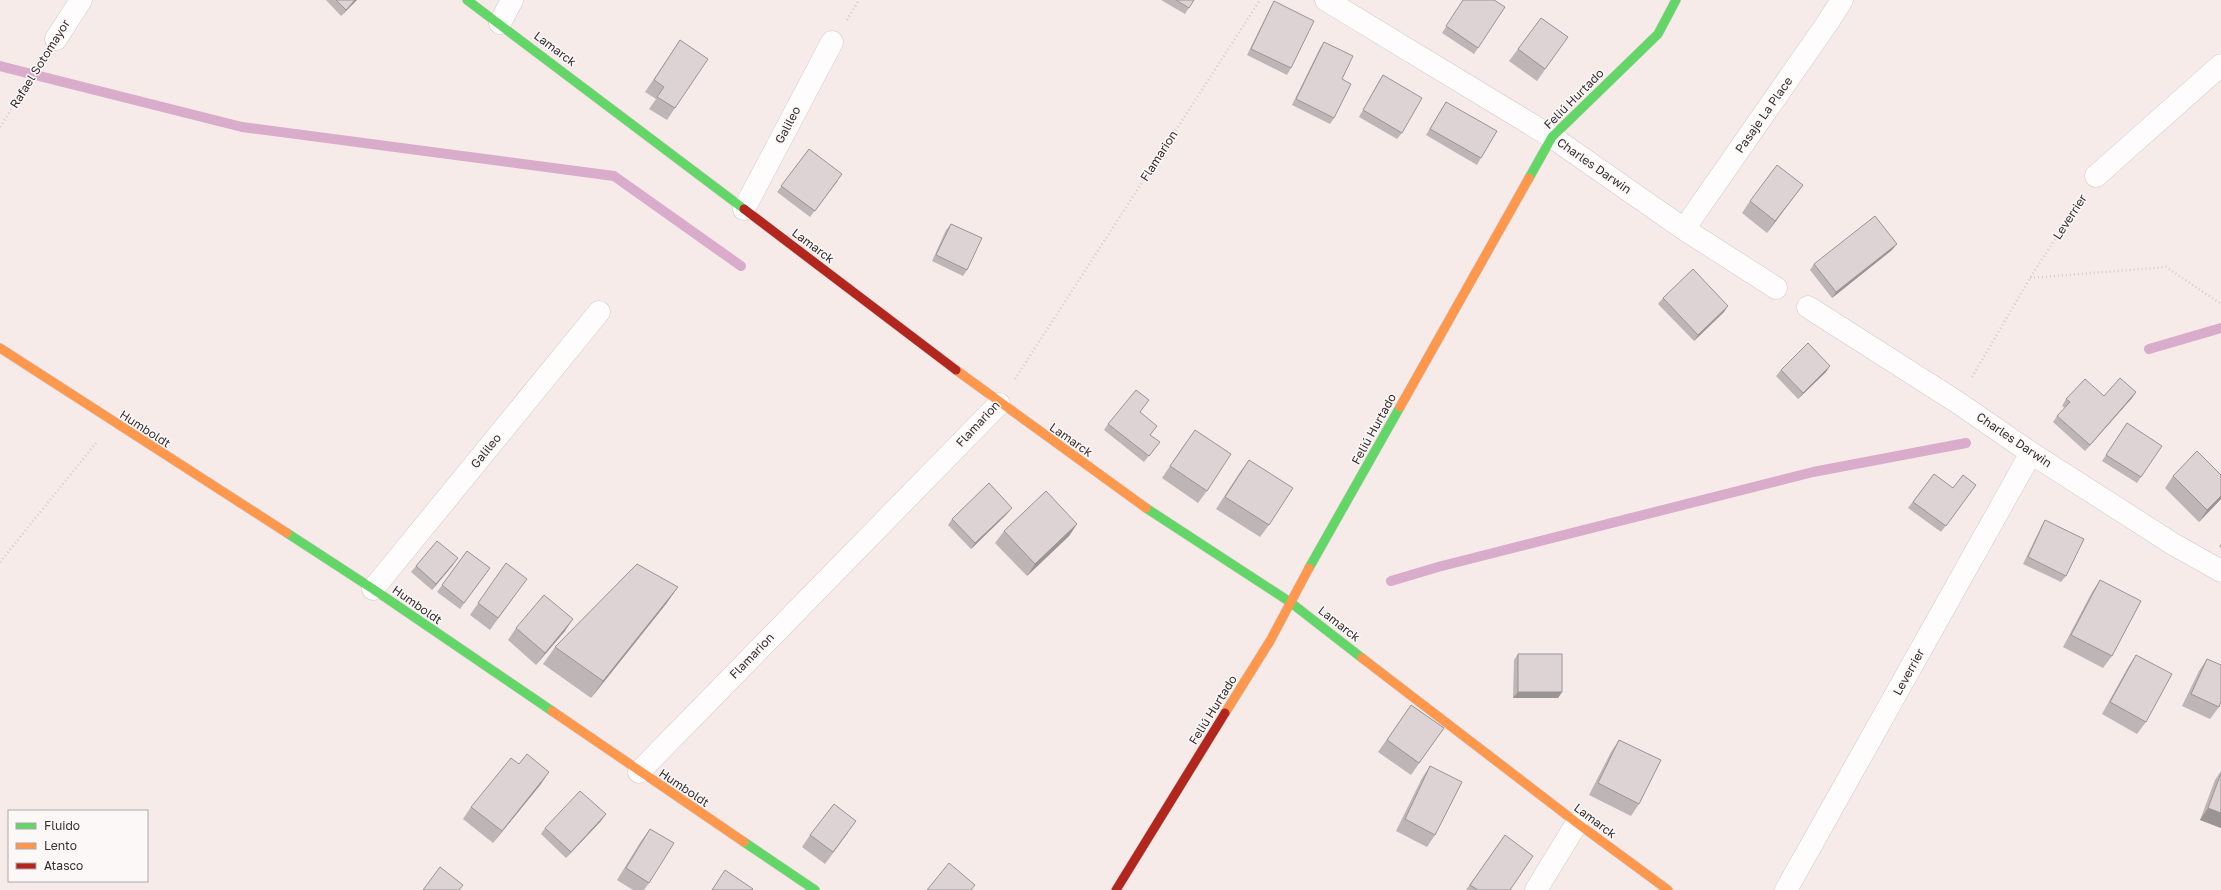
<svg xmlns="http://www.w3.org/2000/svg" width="2221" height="890" font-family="'Golos Text',sans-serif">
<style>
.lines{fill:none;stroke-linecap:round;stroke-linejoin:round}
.stream{stroke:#daaccb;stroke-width:10}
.street-casing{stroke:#d3c9c9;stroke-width:23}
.fast-casing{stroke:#d3c9c9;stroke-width:10}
.slow-casing{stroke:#d3c9c9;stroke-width:10}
.jam-casing{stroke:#d3c9c9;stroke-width:10}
.path{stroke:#d2cfce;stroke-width:2.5;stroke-dasharray:1 3;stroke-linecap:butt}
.street{stroke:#fefcfc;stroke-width:22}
.fast{stroke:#63d668;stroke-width:9}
.slow{stroke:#ff974d;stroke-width:9}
.jam{stroke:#b3261e;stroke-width:9}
.wall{fill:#beb5b6}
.shaded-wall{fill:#9b9494}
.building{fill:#ddd3d4;stroke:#9b9494}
.labels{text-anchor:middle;stroke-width:3;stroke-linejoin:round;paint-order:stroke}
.street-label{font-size:12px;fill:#372f2f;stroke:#fcf8f8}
</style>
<rect width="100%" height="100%" fill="#f7ebea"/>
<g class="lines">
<path class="stream" d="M0,66L242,127L614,176L741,266
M2149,349L2221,328
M1391,581L1438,567L1813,472L1966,443"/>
<g class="street-casing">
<path id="street" d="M1326,0L1552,137L1684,229L1776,288
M500,23L512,0
M56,39L81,0
M2096,176L2221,65
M744,209L832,42
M1684,229L1828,22L1842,0
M1808,307L1957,402L2031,453L2173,544L2221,571
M373,589L599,312
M639,772L999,404
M1536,890L1577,823
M1786,890L2031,453"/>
</g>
<g class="fast-casing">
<path id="fast" d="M467,0L744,209
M1529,178L1552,137L1658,34L1676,0
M1146,508L1290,602L1362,658
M287,533L373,589L552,711
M1309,568L1400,407
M744,842L815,890"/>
</g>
<g class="slow-casing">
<path id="slow" d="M0,348L287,533
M956,370L1146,508
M1400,407L1529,178
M1362,658L1577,823L1668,890
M552,711L744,842
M1225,713L1270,641L1309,568"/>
</g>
<g class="jam-casing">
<path id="jam" d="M744,209L956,370
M1116,890L1225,713"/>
</g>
<path class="path" d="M847,20L859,0
M0,127L41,63
M2030,278L2166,267L2221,304
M1972,377L2030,278L2081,199
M1015,379L1260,0
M0,562L96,443"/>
<use href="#street" class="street"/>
<use href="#fast" class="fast"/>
<use href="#slow" class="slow"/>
<use href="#jam" class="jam"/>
</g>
<path class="wall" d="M326,0H357L341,16Z
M1161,0H1194L1185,14Z
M1463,0L1478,48L1474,54L1442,33Z
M1274,1L1291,68L1287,75L1247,55L1270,8Z
M1541,18L1568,37L1537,81L1509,61Z
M680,40L675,108L667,120L649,109L656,99L645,92Z
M1324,42L1342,79L1334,118L1330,124L1292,105L1320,48Z
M1383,75L1402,133L1397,139L1359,117L1379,81Z
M1446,102L1481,158L1477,165L1426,135L1442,108Z
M809,149L838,181L810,217L777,192Z
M1803,185L1767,233L1742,213L1750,201Z
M951,224L967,270L963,276L932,261L946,230Z
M1892,250L1832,298L1810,270L1814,264Z
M1663,298L1724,312L1694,341L1658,304Z
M1781,370L1826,372L1798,399L1776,376Z
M2136,392L2132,398L2085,451L2053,422L2057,416L2065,408L2062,406L2066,399Z
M1140,413L1151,435L1155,448L1144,462L1104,430L1108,424Z
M2127,423L2141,477L2137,483L2102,461Z
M1186,442L1207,491L1198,503L1162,478Z
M1249,460L1269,525L1260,537L1216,509L1240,472Z
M1934,474L1953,488L1976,485L1941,532L1908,508Z
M2221,475V499L2199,522L2165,488L2173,476Z
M1007,514L971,549L948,525L952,519Z
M2045,520L2066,576L2061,582L2023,564L2041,527Z
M1077,524L1069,536L1027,576L995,543L1004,531Z
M2221,543V548L2219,547Z
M467,551L490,568L460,609L437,592Z
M506,563L518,591L490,630L470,615Z
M453,565L432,590L411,572L416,566Z
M2100,580L2112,656L2103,668L2063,647L2092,592Z
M678,587L666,604L591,698L543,664L555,647Z
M516,628L565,631L536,665L508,640Z
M1518,654L1562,692L1558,698H1513L1514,660Z
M2136,655L2146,722L2137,734L2102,714L2128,667Z
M2207,659L2219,707L2210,719L2182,706L2199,671Z
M1411,705L1444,728L1411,775L1378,752Z
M1619,740L1639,804L1631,816L1589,795L1611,752Z
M1430,766L1435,835L1427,847L1396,831L1422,778Z
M2221,771V828L2200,820L2215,780Z
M541,784L493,843L463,819L471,807Z
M601,821L566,858L541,834L545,828Z
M650,829L649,883L644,890H633L617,880L641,841Z
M848,833L825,864L802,847L810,835Z
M1505,835L1510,890H1466Z"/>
<path class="shaded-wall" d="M355,0H357L341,16L346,10Z
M1803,185L1767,233L1775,221Z
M1897,244L1892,250L1832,298L1836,292Z
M1728,306L1724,312L1694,341L1698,335Z
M1830,366L1826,372L1798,399L1803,393Z
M2136,392L2132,398L2085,451L2090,445Z
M2221,496V499L2199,522L2207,510Z
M1012,508L1007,514L971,549L975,543Z
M1077,524L1069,536L1027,576L1035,564Z
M458,558L453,565L432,590L436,584Z
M678,587L666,604L591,698L603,681Z
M573,619L565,631L536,665L545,653Z
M1518,692H1562L1558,698H1513Z
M549,772L541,784L493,843L502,831Z
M2208,808L2221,813V828L2200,820Z
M606,814L601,821L566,858L571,852Z"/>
<path class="building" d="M336,0H355L346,10Z
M1176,0H1194L1189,8Z
M1463,0H1494L1505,7L1478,48L1446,26Z
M1274,1L1314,21L1291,68L1251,49Z
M1541,18L1568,37L1545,69L1518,49Z
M680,40L708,59L675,108L657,97L664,87L654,80Z
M1324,42L1353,56L1342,79L1351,84L1334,118L1296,99Z
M1383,75L1422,98L1402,133L1363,110Z
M1446,102L1497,131L1481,158L1430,129Z
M809,149L842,174L815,211L781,186Z
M1777,165L1803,185L1775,221L1750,201Z
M1875,216L1897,244L1836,292L1814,264Z
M951,224L982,238L967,270L936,255Z
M1693,269L1728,306L1698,335L1663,298Z
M1808,343L1830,366L1803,393L1781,370Z
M2120,378L2136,392L2090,445L2057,416L2070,402L2066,399L2085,379L2104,396Z
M1136,390L1149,400L1140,412L1157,426L1150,435L1160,442L1149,456L1108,424Z
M2127,423L2162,446L2141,477L2106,455Z
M1195,430L1231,454L1207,491L1170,466Z
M2197,451L2221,475V496L2207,510L2173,476Z
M1249,460L1293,488L1269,525L1225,497Z
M1934,474L1953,488L1963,475L1976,485L1946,526L1913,502Z
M989,483L1012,508L975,543L952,519Z
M1046,491L1077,524L1035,564L1004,531Z
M2045,520L2084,539L2066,576L2028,557Z
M437,541L458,558L436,584L416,566Z
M467,551L490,568L464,603L442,585Z
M506,563L527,579L498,618L478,603Z
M637,564L678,587L603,681L555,647Z
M2100,580L2141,601L2112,656L2071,635Z
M544,595L573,619L545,653L516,628Z
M1518,654H1562V692H1518Z
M2136,655L2172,674L2146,722L2110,702Z
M2207,659L2221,665V701L2219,707L2191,694Z
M1411,705L1444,728L1419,763L1387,740Z
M1619,740L1661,760L1639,804L1598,783Z
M527,754L549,772L502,831L471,807L511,758L519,764Z
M1430,766L1462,782L1435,835L1405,819Z
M2221,773V813L2208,808Z
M580,791L606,814L571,852L545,828Z
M834,804L856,821L833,852L810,835Z
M650,829L674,843L649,883L626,868Z
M1505,835L1533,856L1510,890H1478L1470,885Z
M949,863L975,885L971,890H927Z
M440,867L463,885L459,890H423Z
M725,870L753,889L752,890H712Z"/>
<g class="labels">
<g class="street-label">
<text transform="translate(555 49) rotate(37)" y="4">Lamarck</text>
<text transform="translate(40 64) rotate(-58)" y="4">Rafael Sotomayor</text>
<text transform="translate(1574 99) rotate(-45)" y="4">Feliú Hurtado</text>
<text transform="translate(1764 115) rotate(-55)" y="4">Pasaje La Place</text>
<text transform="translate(788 125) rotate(-62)" y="4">Galileo</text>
<text transform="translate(1159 156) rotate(-57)" y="4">Flamarion</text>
<text transform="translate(1594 166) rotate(35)" y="4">Charles Darwin</text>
<text transform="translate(2070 217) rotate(-57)" y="4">Leverrier</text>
<text transform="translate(813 246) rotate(37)" y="4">Lamarck</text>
<text transform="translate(978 424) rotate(-47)" y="4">Flamarion</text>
<text transform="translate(145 429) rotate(33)" y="4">Humboldt</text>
<text transform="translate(1374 429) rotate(-61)" y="4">Feliú Hurtado</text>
<text transform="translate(1071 440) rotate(35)" y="4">Lamarck</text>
<text transform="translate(2014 440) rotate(34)" y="4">Charles Darwin</text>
<text transform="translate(486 451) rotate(-51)" y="4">Galileo</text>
<text transform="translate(417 605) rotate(35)" y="4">Humboldt</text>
<text transform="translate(1339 624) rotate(38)" y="4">Lamarck</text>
<text transform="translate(752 656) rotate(-46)" y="4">Flamarion</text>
<text transform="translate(1909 672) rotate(-61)" y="4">Leverrier</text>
<text transform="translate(1213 710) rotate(-58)" y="4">Feliú Hurtado</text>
<text transform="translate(684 788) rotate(34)" y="4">Humboldt</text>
<text transform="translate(1595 821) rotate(37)" y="4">Lamarck</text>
</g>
</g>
<rect x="8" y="810" width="140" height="72" fill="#fcf8f8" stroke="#ada8a8"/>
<rect x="16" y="823" width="20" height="6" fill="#63d668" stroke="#ada8a8"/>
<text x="44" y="830" font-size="12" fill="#372f2f">Fluido</text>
<rect x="16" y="843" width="20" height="6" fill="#ff974d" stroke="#ada8a8"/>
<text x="44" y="850" font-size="12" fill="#372f2f">Lento</text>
<rect x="16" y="863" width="20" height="6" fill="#b3261e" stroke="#ada8a8"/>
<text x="44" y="870" font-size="12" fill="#372f2f">Atasco</text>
</svg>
